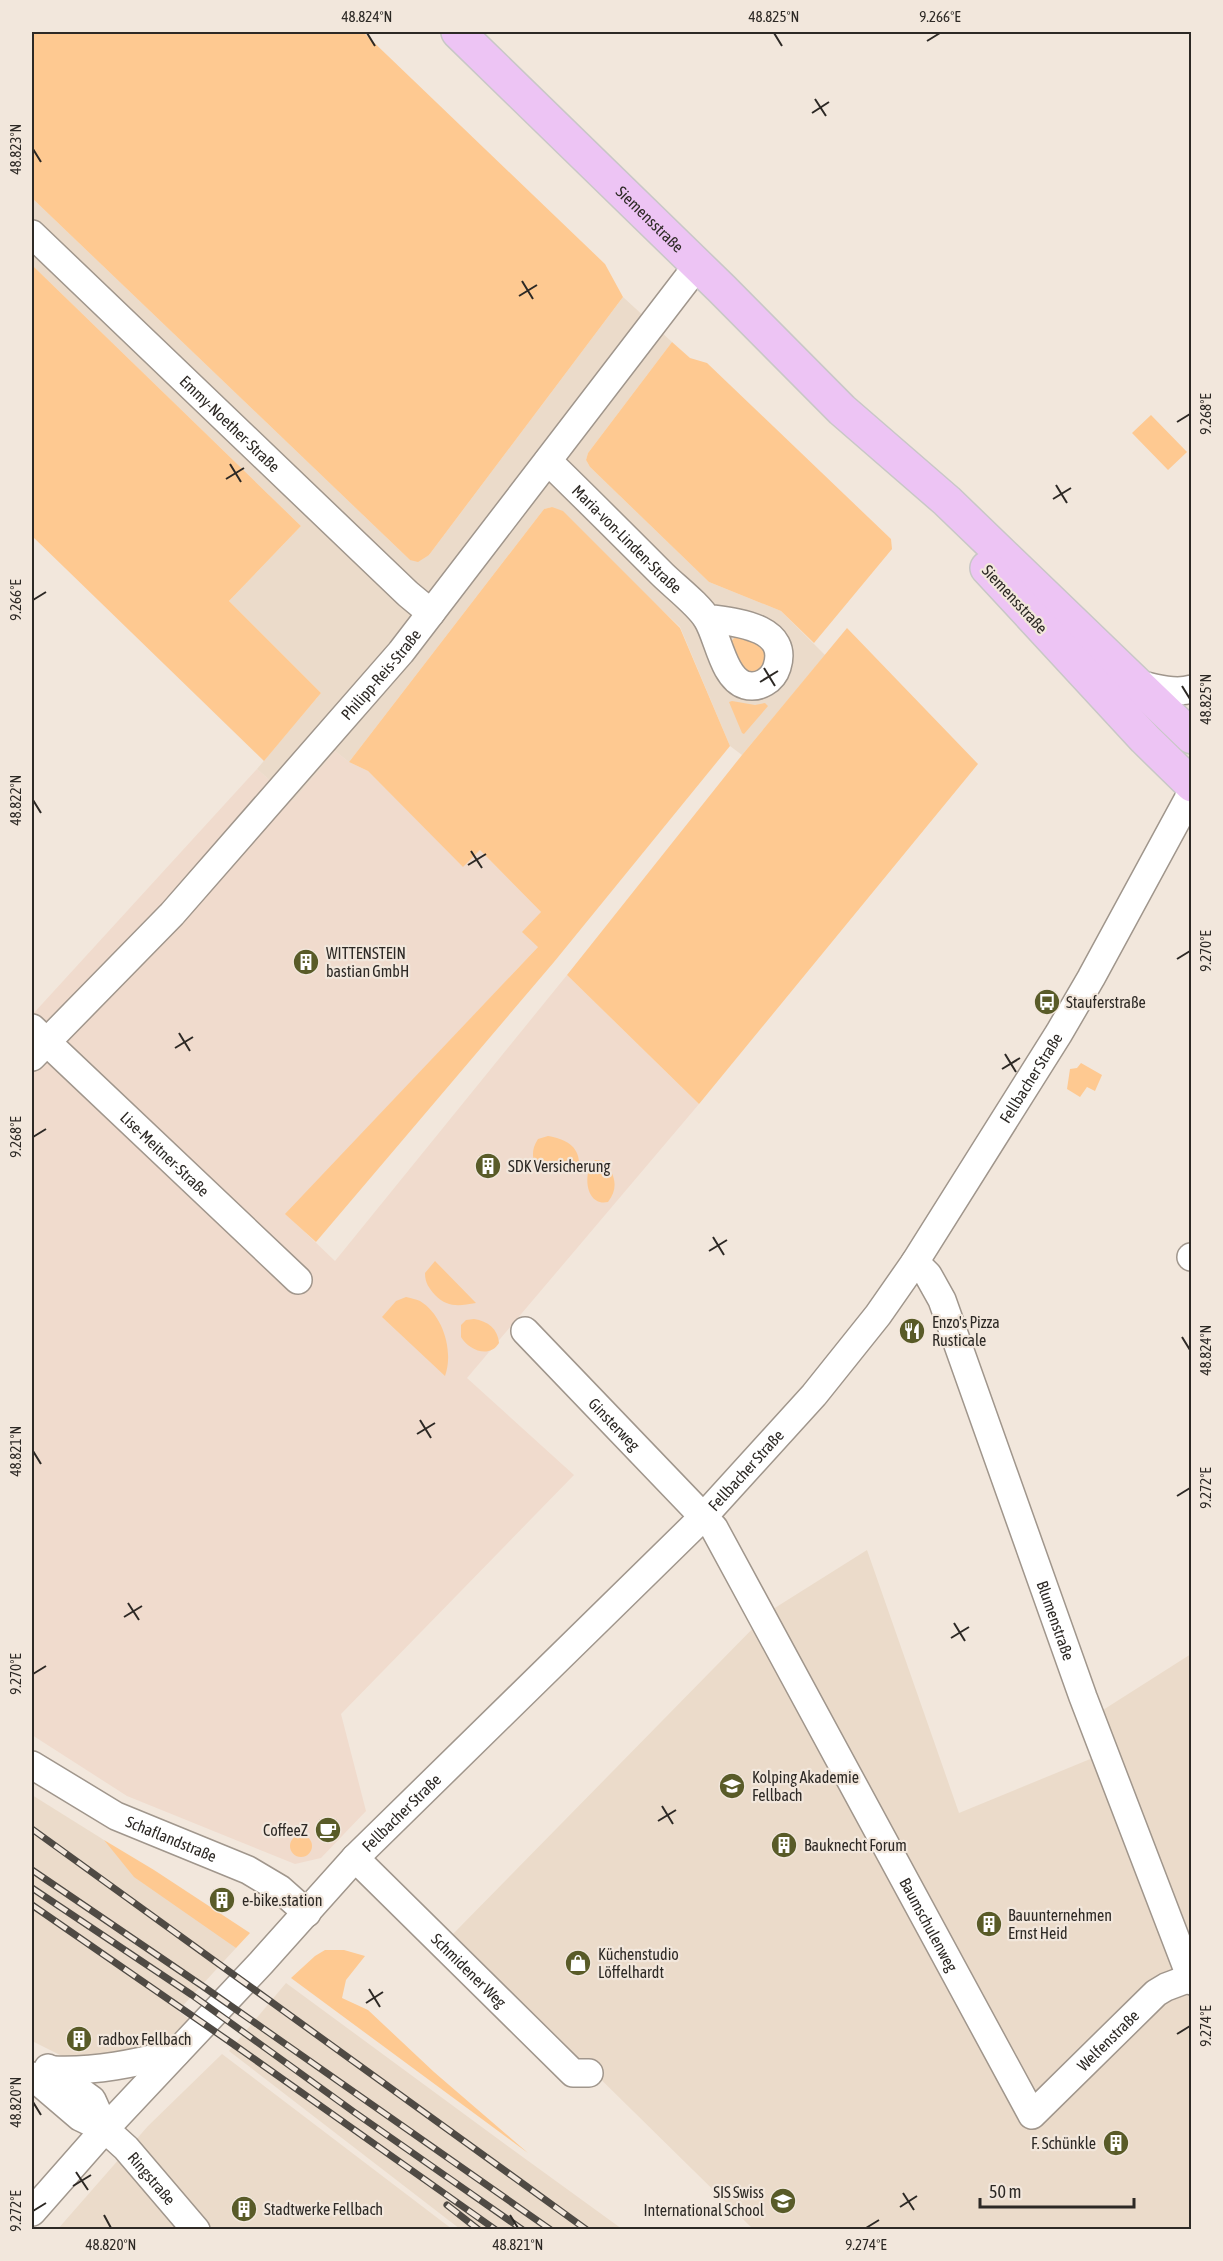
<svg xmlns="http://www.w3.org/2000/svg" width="1223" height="2261" font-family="'Asap Condensed',sans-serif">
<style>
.commercial{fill:#f0dbcd}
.built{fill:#ebdbca}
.green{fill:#fec991}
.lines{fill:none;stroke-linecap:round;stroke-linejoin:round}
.minor-casing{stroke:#a0968c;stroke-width:30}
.major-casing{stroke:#c8c7c6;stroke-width:36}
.minor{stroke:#fff;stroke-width:27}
.major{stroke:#edc4f4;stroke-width:33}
.rail-casing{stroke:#4f4a44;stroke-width:7}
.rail{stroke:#f2e7dc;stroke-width:4.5;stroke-dasharray:14;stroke-linecap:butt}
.ticks{fill:none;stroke:#2d2925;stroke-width:2}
.labels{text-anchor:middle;stroke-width:4.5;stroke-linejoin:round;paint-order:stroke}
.street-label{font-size:16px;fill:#2d2925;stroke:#f2e7dc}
.poi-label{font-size:16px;fill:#2d2925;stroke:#f2e7dc;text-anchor:start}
.neatline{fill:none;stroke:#2d2925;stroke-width:2}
.ticks-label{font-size:15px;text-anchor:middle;fill:#2d2925}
</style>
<rect width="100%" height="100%" fill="#f2e7dc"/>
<path class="commercial" d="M335,751L349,762L368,771L463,866L480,850L542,913L538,947L286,1214L335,1261L567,975L699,1104L467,1378L574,1475L341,1714L366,1811L321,1858L295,1864L127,1796L32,1735V1015L257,769L293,801Z"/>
<path class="built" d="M32,198L410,560L429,555L623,297L672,342L588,453L586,460L590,467L709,582L781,611L825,655L742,755L730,746L680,627L552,507L544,509L349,762L335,751L293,801L257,769L321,693L229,601L301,526L32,265Z
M867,1550L959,1813L1117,1748L1103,1710L1191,1654V2229H753L453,1934L770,1611Z
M32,1795L104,1840L236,1948L178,2011L190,2020L166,2042L148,2053L74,2062L32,2041Z
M286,1983L520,2155L622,2229H460L229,2051Z
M222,2054L452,2229L57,2230L148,2126Z"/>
<path class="green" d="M32,32H363L605,264L623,297L429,555L418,562L410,560L32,198Z
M32,265L301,526L229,601L321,693L264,761L32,536Z
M672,342L690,358L707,363L891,539L892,549L814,643L781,611L709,582L590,467L586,460L588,453Z
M1151,415L1187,452L1168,470L1132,433Z
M552,507L563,511L680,628L730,746L554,962L316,1242L285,1214L538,947L522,932L541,912L480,850L463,867L368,771L349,762L544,509Z
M847,628L978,764L699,1104L567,975L742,755Z
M736,636H741L764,646L768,656L760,673L744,672L729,644Z
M732,701L755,705L765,703L768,706L744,734L742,733L729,702Z
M1081,1063L1102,1075L1095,1091L1087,1087L1080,1097L1067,1089L1070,1069L1077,1068Z
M548,1136C565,1139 580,1146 579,1165C554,1184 520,1167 538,1139Z
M595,1160L605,1161C615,1175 619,1188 608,1202C585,1207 582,1171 595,1160Z
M435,1261L476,1303C459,1306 448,1308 435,1295C429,1288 425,1283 425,1273Z
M406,1297C410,1298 416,1299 420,1301C443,1315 454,1351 445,1376L382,1317L396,1301Z
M474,1319C488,1321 498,1329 499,1343C489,1359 469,1350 461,1337V1325L466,1320Z
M290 1846a11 11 0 1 1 22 0a11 11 0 1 1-22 0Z
M104,1840L154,1870L250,1933L236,1948L134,1877Z
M325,1950H344L365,1956L346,1980L342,1998L368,2010L434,2072L528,2153L291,1978L315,1956Z"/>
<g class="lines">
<g class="minor-casing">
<g id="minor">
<path id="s1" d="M32,234L408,594L431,613"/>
<path id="s2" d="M548,461C586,498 624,536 662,574C674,586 699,605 707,619C718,636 723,678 745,685C759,689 773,680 777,667C790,626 733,622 707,618"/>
<path d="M1138,684C1154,688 1175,694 1192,689"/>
<path id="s3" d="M32,1028L298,1280"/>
<path id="s4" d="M32,1057L172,914L401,652L697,266"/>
<path d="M1191,1257H1192"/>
<path id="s5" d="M915,1262L928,1275L942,1300L1083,1697L1192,1981"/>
<path id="s6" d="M525,1331L714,1528L1032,2115L1156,1993L1166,1987L1190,1978"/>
<path id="s7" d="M32,1765L116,1816L248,1870L280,1889L307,1913"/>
<path id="s8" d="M355,1858L573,2073H589"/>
<path d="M48,2068L92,2100L105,2129"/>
<path d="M53,2070C95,2072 136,2063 176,2053"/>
<path id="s9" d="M32,2076L80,2117L105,2129L126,2148L196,2230"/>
<path id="s10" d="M32,2212L105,2129L261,1963L355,1858L704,1516L814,1395L878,1315L915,1262L1059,1033L1091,978L1192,792"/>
</g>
</g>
<g class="major-casing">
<g id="major">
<path id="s11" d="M458,32L722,289L842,410L947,501L1192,737"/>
<path d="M987,568L1145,739L1192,785"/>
</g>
</g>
<use href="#minor" class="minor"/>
<use href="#major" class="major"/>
<g class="rail-casing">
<path id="rail" d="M32,1829L587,2230
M32,1870L201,1985L551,2230
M32,1888L192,1995L354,2112L523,2230
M32,1905L233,2044L496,2230
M447,2205L479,2230"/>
</g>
<use href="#rail" class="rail"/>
</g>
<path class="ticks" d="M367,33L375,46M774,33L782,46M927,41L940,33M815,99L826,116M812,113L829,102M33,149L41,162M522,281L533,299M519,296L537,285M1177,422L1190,414M230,464L241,482M226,479L244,468M1056,485L1067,503M1053,499L1071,488M33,600L46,592M764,668L775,686M760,682L778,671M1182,686L1190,699M33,800L41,813M471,851L482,868M468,865L486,854M1177,959L1190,951M179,1033L190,1051M175,1048L193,1037M1005,1054L1016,1072M1002,1069L1020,1058M33,1137L46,1129M713,1237L724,1255M709,1251L727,1240M1182,1337L1190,1350M420,1420L431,1438M417,1434L435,1423M33,1451L41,1464M1177,1496L1190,1488M128,1603L139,1620M124,1617L142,1606M954,1623L965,1641M951,1638L969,1627M33,1674L46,1666M662,1806L673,1824M658,1821L676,1810M369,1989L380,2007M366,2003L383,1992M1177,2034L1190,2026M33,2102L41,2115M76,2172L88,2190M73,2186L91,2175M903,2193L914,2210M900,2207L917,2196M33,2211L46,2203M104,2215L111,2228M510,2215L518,2228M866,2228L879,2220"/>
<defs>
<g id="building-disc" transform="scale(1.35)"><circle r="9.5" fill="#595b28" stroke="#f2e7dc"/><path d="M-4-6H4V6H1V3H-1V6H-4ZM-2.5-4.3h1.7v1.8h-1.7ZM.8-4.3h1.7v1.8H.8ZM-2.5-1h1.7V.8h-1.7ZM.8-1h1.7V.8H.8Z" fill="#fff"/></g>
<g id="bus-disc" transform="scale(1.35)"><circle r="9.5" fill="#595b28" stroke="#f2e7dc"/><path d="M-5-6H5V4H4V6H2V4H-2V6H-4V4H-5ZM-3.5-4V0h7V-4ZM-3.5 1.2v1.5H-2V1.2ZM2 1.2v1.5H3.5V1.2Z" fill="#fff"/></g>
<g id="restaurant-disc" transform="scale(1.35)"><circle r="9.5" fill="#595b28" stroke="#f2e7dc"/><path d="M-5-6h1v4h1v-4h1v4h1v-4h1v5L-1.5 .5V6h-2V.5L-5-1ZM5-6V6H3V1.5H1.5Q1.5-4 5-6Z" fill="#fff"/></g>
<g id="school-disc" transform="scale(1.35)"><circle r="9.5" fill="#595b28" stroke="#f2e7dc"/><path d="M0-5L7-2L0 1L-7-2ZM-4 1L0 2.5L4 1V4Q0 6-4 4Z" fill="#fff"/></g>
<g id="cafe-disc" transform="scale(1.35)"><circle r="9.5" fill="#595b28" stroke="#f2e7dc"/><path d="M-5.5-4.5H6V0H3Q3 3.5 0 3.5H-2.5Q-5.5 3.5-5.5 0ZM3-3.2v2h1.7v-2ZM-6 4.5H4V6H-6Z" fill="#fff"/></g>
<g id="shop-disc" transform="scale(1.35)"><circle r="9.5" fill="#595b28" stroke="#f2e7dc"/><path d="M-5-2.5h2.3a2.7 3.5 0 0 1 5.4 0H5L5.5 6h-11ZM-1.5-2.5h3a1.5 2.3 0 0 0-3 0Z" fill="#fff"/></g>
</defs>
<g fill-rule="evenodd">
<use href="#building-disc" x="306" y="962"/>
<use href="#bus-disc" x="1047" y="1002"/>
<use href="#building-disc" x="488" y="1166"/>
<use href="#restaurant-disc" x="912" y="1331"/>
<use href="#school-disc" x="732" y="1786"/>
<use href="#cafe-disc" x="328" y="1830"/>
<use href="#building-disc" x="784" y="1845"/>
<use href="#building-disc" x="222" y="1900"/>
<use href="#building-disc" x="989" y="1924"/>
<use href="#shop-disc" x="578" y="1963"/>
<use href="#building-disc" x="79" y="2039"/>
<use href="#building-disc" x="1116" y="2143"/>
<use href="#school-disc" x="783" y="2201"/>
<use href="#building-disc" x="244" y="2209"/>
</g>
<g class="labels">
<g class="street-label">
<text dy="6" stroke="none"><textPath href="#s11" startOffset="268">Siemensstraße</textPath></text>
<text dy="6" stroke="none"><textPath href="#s1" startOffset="274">Emmy-Noether-Straße</textPath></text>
<text dy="6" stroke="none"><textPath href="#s2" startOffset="111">Maria-von-Linden-Straße</textPath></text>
<text transform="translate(1015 599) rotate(47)" y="6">Siemensstraße</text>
<text dy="6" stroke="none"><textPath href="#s4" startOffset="518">Philipp-Reis-Straße</textPath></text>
<text dy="6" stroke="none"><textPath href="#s10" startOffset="1516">Fellbacher Straße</textPath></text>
<text dy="6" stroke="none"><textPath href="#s3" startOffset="183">Lise-Meitner-Straße</textPath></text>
<text dy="6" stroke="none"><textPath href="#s6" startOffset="129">Ginsterweg</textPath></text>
<text dy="6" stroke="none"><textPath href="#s10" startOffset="1030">Fellbacher Straße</textPath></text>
<text dy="6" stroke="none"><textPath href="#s5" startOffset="387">Blumenstraße</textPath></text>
<text dy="6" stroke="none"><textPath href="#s10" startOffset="544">Fellbacher Straße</textPath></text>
<text dy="6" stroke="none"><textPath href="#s7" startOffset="158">Schaflandstraße</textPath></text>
<text dy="6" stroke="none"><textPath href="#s6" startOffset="724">Baumschulenweg</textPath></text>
<text dy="6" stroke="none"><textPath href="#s8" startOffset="160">Schmidener Weg</textPath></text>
<text dy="6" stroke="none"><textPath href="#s6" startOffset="1047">Welfenstraße</textPath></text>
<text dy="6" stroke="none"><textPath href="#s9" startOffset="159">Ringstraße</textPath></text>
</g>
<g class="poi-label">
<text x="326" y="959">WITTENSTEIN<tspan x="326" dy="18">bastian GmbH</tspan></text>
<text x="1066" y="1008">Stauferstraße</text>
<text x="508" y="1172">SDK Versicherung</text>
<text x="932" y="1328">Enzo's Pizza<tspan x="932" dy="18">Rusticale</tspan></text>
<text x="752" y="1783">Kolping Akademie<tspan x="752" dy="18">Fellbach</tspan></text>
<text x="308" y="1836" text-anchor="end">CoffeeZ</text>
<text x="804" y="1851">Bauknecht Forum</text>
<text x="242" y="1906">e-bike.station</text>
<text x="1008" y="1921">Bauunternehmen<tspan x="1008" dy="18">Ernst Heid</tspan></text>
<text x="598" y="1960">Küchenstudio<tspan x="598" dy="18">Löffelhardt</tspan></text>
<text x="98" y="2045">radbox Fellbach</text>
<text x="1096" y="2149" text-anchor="end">F. Schünkle</text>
<text x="764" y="2198" text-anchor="end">SIS Swiss<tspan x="764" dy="18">International School</tspan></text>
<text x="264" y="2215">Stadtwerke Fellbach</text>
</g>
</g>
<rect width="1223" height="2261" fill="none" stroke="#f2e7dc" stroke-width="66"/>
<path d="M980 2198v9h154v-9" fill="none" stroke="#2d2925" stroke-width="3"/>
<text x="989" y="2198" font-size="18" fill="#2d2925" stroke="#f2e7dc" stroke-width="4.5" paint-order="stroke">50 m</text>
<rect x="33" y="33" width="1157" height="2195" class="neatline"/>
<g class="ticks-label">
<text x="367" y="22">48.824°N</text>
<text x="774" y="22">48.825°N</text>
<text x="940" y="22">9.266°E</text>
<text transform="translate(16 149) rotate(-90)" y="5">48.823°N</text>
<text transform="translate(1206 414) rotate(-90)" y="5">9.268°E</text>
<text transform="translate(16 600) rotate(-90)" y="5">9.266°E</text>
<text transform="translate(1206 699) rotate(-90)" y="5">48.825°N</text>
<text transform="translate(16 800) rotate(-90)" y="5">48.822°N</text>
<text transform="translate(1206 951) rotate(-90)" y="5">9.270°E</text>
<text transform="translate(16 1137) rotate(-90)" y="5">9.268°E</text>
<text transform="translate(1206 1350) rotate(-90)" y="5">48.824°N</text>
<text transform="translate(16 1451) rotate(-90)" y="5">48.821°N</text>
<text transform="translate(1206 1488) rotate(-90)" y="5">9.272°E</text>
<text transform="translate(16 1674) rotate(-90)" y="5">9.270°E</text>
<text transform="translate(1206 2026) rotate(-90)" y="5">9.274°E</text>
<text transform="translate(16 2102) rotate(-90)" y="5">48.820°N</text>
<text transform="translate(16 2211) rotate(-90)" y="5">9.272°E</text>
<text x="111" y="2250">48.820°N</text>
<text x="518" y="2250">48.821°N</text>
<text x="866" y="2250">9.274°E</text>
</g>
</svg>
